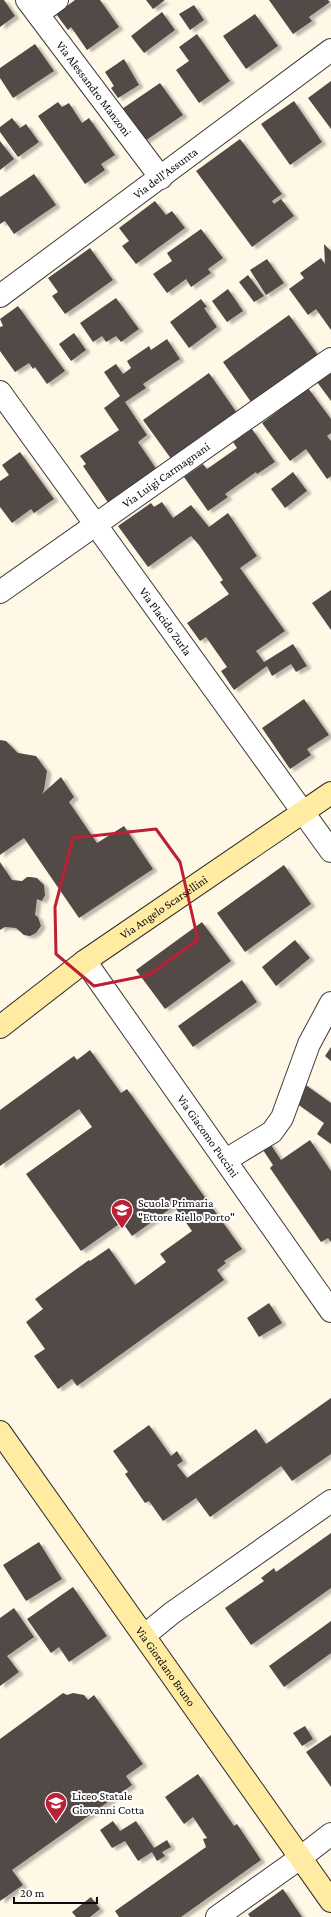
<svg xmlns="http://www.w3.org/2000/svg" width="331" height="1917" font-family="'Crimson Pro',serif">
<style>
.building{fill:#534a46;filter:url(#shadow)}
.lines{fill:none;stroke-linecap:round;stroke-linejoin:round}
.street-casing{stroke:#3d3d3d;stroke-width:24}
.secondary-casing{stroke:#2c2c2c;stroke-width:24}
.street{stroke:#fff;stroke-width:22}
.secondary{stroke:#ffeca2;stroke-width:22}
.marked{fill:none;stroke:#bc2035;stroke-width:3;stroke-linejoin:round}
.labels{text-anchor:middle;stroke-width:4;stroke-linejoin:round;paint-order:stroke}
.street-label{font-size:12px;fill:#0a0a0a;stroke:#fff}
.poi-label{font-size:12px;fill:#0a0a0a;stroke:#fff;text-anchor:start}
</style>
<defs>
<filter id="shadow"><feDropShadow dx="4.5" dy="2.5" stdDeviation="1" flood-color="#0004"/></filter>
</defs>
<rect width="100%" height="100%" fill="#fff8e7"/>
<path class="building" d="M0,0H4L15,16L0,27Z
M75,0H100L119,27L87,50L71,27L68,30L56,14Z
M146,0H165L153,9Z
M269,0H328L330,2L309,17L312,21L293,34Z
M194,5L204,20L190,30L179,14Z
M162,12L175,30L144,53L131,36Z
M255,14L278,46L246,69L223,36Z
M197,34L230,81L199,103L176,70L189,61L179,47Z
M35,44L54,71L13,98L0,78V68Z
M124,59L139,85L118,98L111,88L114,86L105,72Z
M331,81V129L308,98Z
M160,83L183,115L142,143L119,111Z
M294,101L322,142L290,165L261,124Z
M58,102L62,107L69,103L82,123L89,118L115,155L101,164L105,170L85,184L38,116Z
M12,118L20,128L26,124L39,142L18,157L0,132V127Z
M240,139L282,194L272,201L274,204L281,199L294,216L252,247L196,171Z
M0,141L14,159L0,170Z
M34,174L56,205L14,234L5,221L0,224V197Z
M155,201L166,215L172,211L185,228L136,264L122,246L129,241L119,228Z
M201,229L223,258L208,269L211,273L191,287L186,279L167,293L153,274L172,261L167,253Z
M324,244L331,251V330L316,309L308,315L289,289L304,278L300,273L321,258L325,264Z
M90,248L113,280L65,314L52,296L58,292L48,278Z
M267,259L284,283L266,295L250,270Z
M248,275L264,296L254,302L239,282Z
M228,289L243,311L227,322L212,301Z
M116,298L139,329L121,342L116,336L106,342L102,336L93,342L80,323Z
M201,299L207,307L204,308L217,327L189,348L170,322Z
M18,306L65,371L47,384L35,367L33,369L29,363L15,372L0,351V327L3,326L0,319Z
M289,315L318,355L251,402L223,362Z
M74,333L86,350L71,361L59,344Z
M167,339L180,359L143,384L146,388L125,402L147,435L138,442L157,470L109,504L83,466L86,464L80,456L119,430L104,408L120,396L104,372L116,364L123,374L131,368L127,361L149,346L151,350Z
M331,372V401L317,382Z
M209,373L237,413L172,460L143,420Z
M308,388L331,419V433L327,436L331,441V476L327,479L306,449L290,461L262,423Z
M252,429L275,462L257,474L256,472L225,494L228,497L208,511L184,477L203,464L207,469L237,448L233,442Z
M20,452L54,499L34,513L31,509L12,523L0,507V481L9,475L2,465Z
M293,472L307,491L285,508L271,489Z
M162,502L173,518L191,505L209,527L228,513L257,556L240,568L285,631L256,651L264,662L293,644L307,666L296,672L291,664L272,676L267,666L234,690L221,671L227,667L206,637L200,641L187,623L229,594L220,582L223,580L199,545L191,536L148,567L118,526L151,503L154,507Z
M331,590V630L312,603Z
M304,699L329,735L307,749L311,755L290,769L262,728Z
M0,740L6,741L18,753L36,756L47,771L44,790L42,794L61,777L74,797L69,802L97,843L124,826L153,869L79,918L24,838L0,855Z
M0,862L12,880L22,881L27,877H31L37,878L44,885L45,895L42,901L37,899L35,915L38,917L41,926L36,933L30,936L24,935L16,928L5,927L0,930Z
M284,865L311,904L245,952L217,913Z
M202,922L231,961L165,1009L136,970Z
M295,940L310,958L276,986L262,967Z
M242,980L257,1002L193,1047L178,1026Z
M331,1047V1061L325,1056Z
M90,1050L121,1093L127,1089L242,1249L224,1261L226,1263L217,1270L224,1280L77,1386L72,1379L58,1389L34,1356L45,1349L26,1322L43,1309L35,1299L89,1260L90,1261L109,1248L135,1285L166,1262L160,1254L192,1231L174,1206L132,1236L122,1222L81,1251L26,1174L92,1127L79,1109L0,1166V1110L74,1056L77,1060Z
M303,1083L331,1103V1144L317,1134L324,1123L296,1103Z
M310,1140L331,1171V1242L328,1238L321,1242L270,1168L273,1165L261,1147L269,1142L281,1160Z
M269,1303L282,1323L259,1337L247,1318Z
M331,1398V1454L292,1481L281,1466L210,1517L196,1498L163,1521L149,1501L145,1503L125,1474L128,1472L113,1451L149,1425L171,1456L177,1451L183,1461L177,1465L187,1478L256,1429L266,1444Z
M331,1533V1588L251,1645L225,1608L264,1581L261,1578L274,1568L276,1572Z
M39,1542L62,1579L26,1601L3,1565Z
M73,1587L107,1636L69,1662L59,1647L51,1653L27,1619Z
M14,1608L34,1637L7,1656L19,1672L0,1686V1618Z
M331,1621V1653L284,1687L269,1666Z
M63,1693L67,1695L73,1693L84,1695L88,1700L94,1695L143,1764L126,1776L132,1785L12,1870L23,1885L0,1901V1739Z
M305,1726L313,1739L302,1746L293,1733Z
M331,1735V1787L306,1752Z
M198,1774L234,1826L237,1824L261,1860L181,1917H119L115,1911L206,1847L203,1839L207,1838L193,1817L184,1824L165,1797Z
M113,1821L120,1831L136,1821L154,1848L167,1840L171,1847L162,1852L165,1856L157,1861L152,1852L138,1861L125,1841L112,1848L100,1830Z
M283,1889L302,1917H250L248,1914Z
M91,1897L100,1909L90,1917H76L72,1912Z"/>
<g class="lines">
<g class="street-casing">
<g id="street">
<path id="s1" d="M27,0L161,178"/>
<path d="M38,14L57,0"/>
<path id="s2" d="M0,296L331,50"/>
<path id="s3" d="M0,392L331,851"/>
<path id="s4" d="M0,592L331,359"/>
<path id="s5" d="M85,961L331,1311"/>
<path d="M226,1160L272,1132L282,1118L309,1044L331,1003"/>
<path d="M145,1635L172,1613L331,1501"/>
<path d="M217,1917L300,1858L331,1834"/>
</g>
</g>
<g class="secondary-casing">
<g id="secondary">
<path id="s6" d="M0,1027L85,961L331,793"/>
<path id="s7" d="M0,1432L331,1901"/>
</g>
</g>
<use href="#street" class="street"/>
<use href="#secondary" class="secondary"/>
</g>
<path class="marked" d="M156,829L180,862L198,940L149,975L94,986L56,954L55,907L73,838Z"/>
<defs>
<g id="school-pin" transform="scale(1.15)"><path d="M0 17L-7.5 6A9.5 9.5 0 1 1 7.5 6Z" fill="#bc2035" stroke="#fff"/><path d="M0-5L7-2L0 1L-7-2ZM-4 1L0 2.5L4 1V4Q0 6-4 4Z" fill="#fff"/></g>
</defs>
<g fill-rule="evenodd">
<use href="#school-pin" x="122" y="1210"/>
<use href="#school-pin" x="56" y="1803"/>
</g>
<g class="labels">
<g class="street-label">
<text dy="4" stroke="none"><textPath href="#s1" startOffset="111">Via Alessandro Manzoni</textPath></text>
<text dy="4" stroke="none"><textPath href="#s2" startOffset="206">Via dell'Assunta</textPath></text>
<text dy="4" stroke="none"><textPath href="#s4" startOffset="203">Via Luigi Carmagnani</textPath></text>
<text dy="4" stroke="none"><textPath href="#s3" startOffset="283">Via Placido Zurla</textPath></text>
<text dy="4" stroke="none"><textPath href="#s6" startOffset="203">Via Angelo Scarsellini</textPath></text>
<text dy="4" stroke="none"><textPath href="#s5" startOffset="214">Via Giacomo Puccini</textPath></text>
<text dy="4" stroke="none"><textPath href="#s7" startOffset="287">Via Giordano Bruno</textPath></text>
</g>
<g class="poi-label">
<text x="138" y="1207">Scuola Primaria<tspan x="138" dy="14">"Ettore Riello Porto"</tspan></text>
<text x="72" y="1800">Liceo Statale<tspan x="72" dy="14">Giovanni Cotta</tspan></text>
</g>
</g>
<path d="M14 1897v6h83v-6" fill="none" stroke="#0a0a0a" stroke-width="2"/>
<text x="20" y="1897" font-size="12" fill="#0a0a0a" stroke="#ffffff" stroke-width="3" paint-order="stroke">20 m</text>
</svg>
